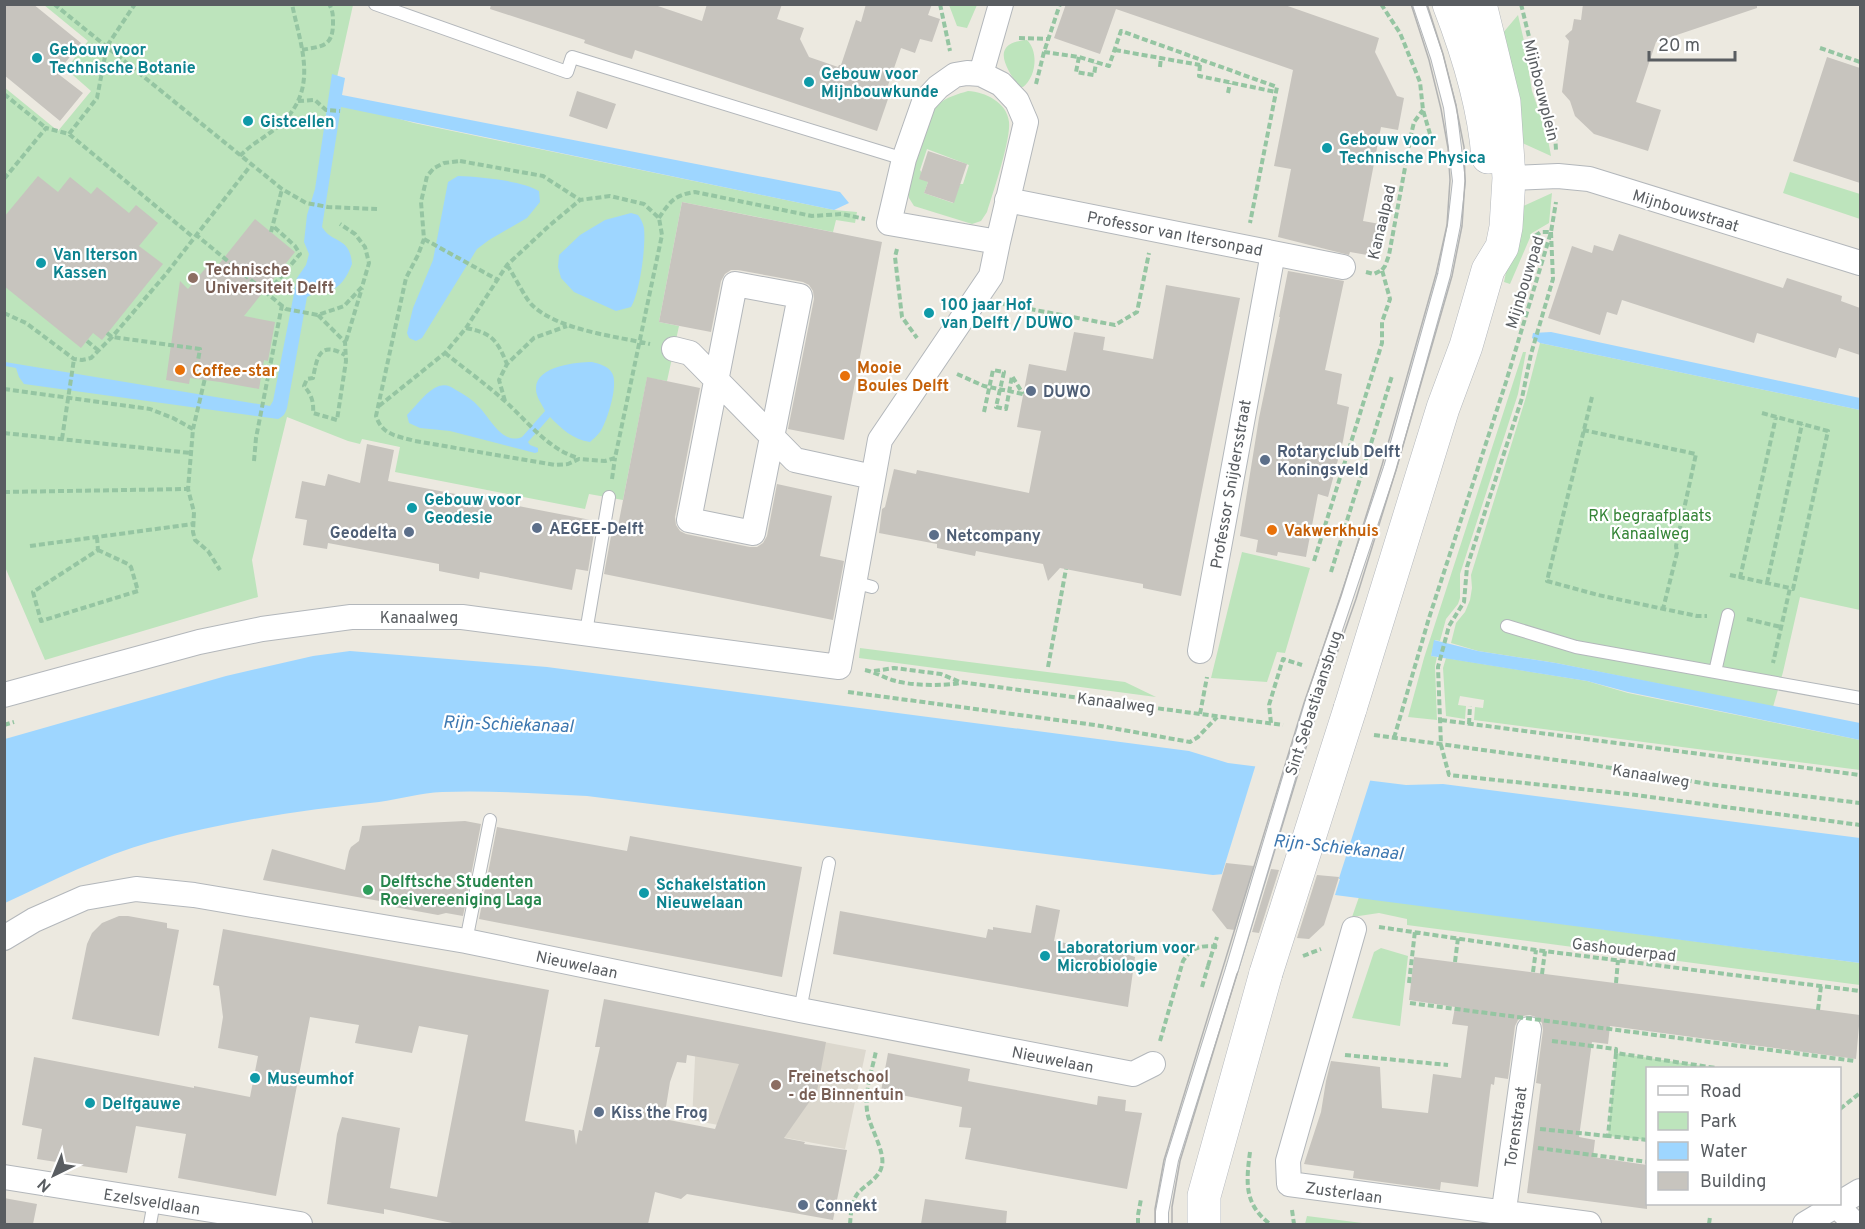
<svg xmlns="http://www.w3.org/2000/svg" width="1865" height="1229" font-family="Overpass,sans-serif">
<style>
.education{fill:#dcd8ce}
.green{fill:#bde4bc;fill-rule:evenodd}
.water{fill:#9ed6ff}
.pier{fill:#ece9e0}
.building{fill:#c7c4be;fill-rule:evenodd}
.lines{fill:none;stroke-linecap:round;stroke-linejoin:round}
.lane-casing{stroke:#b3b7bb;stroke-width:14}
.street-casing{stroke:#b3b7bb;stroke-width:26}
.secondary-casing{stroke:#b4b8bd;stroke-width:34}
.path{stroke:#95c5a2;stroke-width:4;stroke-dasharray:6 3;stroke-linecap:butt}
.lane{stroke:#fff;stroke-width:12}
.street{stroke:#fff;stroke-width:24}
.secondary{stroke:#fff;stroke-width:33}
.tram{stroke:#b2b3b3;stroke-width:1.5}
.lane-bridge-casing{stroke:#b3b7bb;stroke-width:14;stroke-linecap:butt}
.secondary-bridge-casing{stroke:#b4b8bd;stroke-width:34;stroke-linecap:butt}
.path-bridge{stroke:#95c5a2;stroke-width:4;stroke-dasharray:6 3;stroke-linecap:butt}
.lane-bridge{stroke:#fff;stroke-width:12}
.secondary-bridge{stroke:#fff;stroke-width:33}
.culture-dot{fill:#0f9aa8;stroke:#fff;stroke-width:2}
.education-dot{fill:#8d6e63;stroke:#fff;stroke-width:2}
.food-dot{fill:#e8710a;stroke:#fff;stroke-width:2}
.service-dot{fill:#5c6f8a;stroke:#fff;stroke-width:2}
.leisure-dot{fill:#2e9e5b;stroke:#fff;stroke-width:2}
.labels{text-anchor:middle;stroke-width:4.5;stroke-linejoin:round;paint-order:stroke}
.culture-label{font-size:16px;font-weight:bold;fill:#0d838f;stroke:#fff;text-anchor:start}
.street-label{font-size:16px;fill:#595d61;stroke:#fff}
.education-label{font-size:16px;font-weight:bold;fill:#785e54;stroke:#fff;text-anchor:start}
.food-label{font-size:16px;font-weight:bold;fill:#c56008;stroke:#fff;text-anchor:start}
.service-label{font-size:16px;font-weight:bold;fill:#4e5e75;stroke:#fff;text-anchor:start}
.park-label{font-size:16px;fill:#358537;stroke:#fff}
.leisure-label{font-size:16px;font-weight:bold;fill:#27864d;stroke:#fff;text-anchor:start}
.water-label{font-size:18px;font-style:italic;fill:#3c77b0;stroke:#fff}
</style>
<rect width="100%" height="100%" fill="#ece9e0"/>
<path class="education" d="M697,1018L866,1050L845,1149L692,1120Z"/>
<path class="green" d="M44,5H353L332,100L414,123L834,210L857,212L855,223L836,220L833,232L682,202L659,322L679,326L667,381L647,378L623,500L589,494L585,509L395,472L400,447L362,439L360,444L348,441L287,417L252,560L258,597L45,660L5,567L4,87L58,131L91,91L66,69L88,41Z
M949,5H977L967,28L957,26Z
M1518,15L1524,41L1532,91L1547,134L1551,156L1518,141L1502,34Z
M1027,40C1039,52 1036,77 1023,87H1019C1006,68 989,43 1027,40Z
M968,91C985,92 1007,102 1009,122C1011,139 993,193 987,212L981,221L972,224L914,206L909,198L907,189C914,167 923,120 938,105C946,97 958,94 968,91ZM927,149L969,165L963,184H960L953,203L924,193L928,182L920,170Z
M1790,172L1860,194V219L1783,193Z
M1552,193L1549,223L1532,233L1510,284L1504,282L1519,208Z
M1540,343L1860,410V610L1800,597L1783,672L1773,707L1556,663L1478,651L1451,643L1456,623L1465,612L1470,600L1472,588L1471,575L1526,397Z
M1523,352H1526L1518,394L1460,574V598L1458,604L1446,619L1440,641L1435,640L1431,656L1437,657L1435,666L1437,720L1408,717L1424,658Z
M1242,552L1310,568L1285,653L1277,652L1267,682L1211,678Z
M860,648L1125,682L1156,697L859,658Z
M1446,658L1587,681L1628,693L1860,740V770L1474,720L1475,707L1483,708L1484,700L1460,696L1458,705L1466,706L1465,719L1446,716L1443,668Z
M1359,897L1860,963V985L1407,925V919L1379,913L1352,917Z
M1381,948L1408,956L1400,1026L1352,1018L1374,952Z
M1616,1053L1716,1068H1648L1647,1140L1608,1136Z
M1307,1216L1370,1224H1305Z"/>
<path class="water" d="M332,74L345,78L342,95L840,192L849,203L834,210L341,107L322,227C332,244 350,236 352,264C347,277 340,289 326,292C318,293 313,294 307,297L287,408C285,414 284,416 278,419L24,384L19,377L16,368L5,366V362L270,406L273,401L297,278L306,265L309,254L304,242L307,215L315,189Z
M458,176C480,177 520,180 539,191L540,202L527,218L489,240L477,249L422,338L416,341L409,338L407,333L413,308L433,260L448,182Z
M631,213L638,215C641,219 643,223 644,228C646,246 640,292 631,307L616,311L574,292L561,278L558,267L559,255L580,235L605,220Z
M1551,332L1860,398V410L1540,343L1532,338L1533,333Z
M592,362C600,364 608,366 612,373C619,384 607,422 600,432C597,436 593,439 590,442C573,440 561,428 550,417L528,442L530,445L538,448V452L535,453L450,431L420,428L409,423L407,415C416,406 427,390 439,386C446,384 450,386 456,390C465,395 473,400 479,407C491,419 502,445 522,437L545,411C542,404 536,397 536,389C535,366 577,362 592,362Z
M1434,640L1478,651L1556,663L1860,723V740L1628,692L1587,681L1431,656Z
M350,651L547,667L1189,751L1228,763L1406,785L1443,784L1860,838V963L1335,895L1340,879L1229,864L1224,874L1213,875L587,796C538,794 490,790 442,792C421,793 400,799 379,802C302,810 226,821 151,842C101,856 52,881 5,903V739L226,676L313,656Z"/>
<path class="pier" d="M1256,764L1371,778L1333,897L1332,896L1336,881L1230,867L1225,877H1221Z"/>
<path class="building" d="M4,4H33L81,43L57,73L83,93L60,121L4,75Z
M491,4H652L702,21L707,4H782L777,19L804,28L800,39L809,57L838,67L839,65H841L856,20L861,22L866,4H932L928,15L940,19L932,42L920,39L915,53L901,48L884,97L888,99L877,131L635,50L632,59L619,55L584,43L585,40L490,9Z
M1066,4H1282L1379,38L1375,52L1397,96L1404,98L1398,130L1381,127L1363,221L1380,224L1373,256L1350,252L1349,255L1278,237L1291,169L1274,166L1293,70L1116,9L1100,54L1054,38Z
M1583,4H1757V8L1656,42L1636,102L1661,110L1648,151L1594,134L1575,116L1570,101L1562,92L1569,41L1565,36L1572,30L1574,19L1581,20Z
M1827,57L1860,68V183L1793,161Z
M577,91L616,104L607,129L569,116Z
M928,151L967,164L954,203L924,193L928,182L919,179Z
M38,176L58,192L70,177L91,194L97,187L129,213L136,205L158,223L139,246L163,264L102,340L93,333L81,348L4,286V217Z
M682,202L882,242L844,440L788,429L814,299L813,291L809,285L803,282L738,270H731L725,274L721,281L711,332L659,322Z
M255,219L295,252L244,316L275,322L268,361L264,360L259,389L220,382L190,378L189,384L166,380L180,281L188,289L209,264L215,269Z
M1619,234L1783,288L1787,278L1842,296L1841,301L1860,308V355L1839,348L1836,358L1757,333L1754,343L1622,300L1617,315L1607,312L1600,335L1548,318L1572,246L1592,253L1594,245L1613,251Z
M1288,271L1344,281L1325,370L1342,374L1337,404L1349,407L1343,441L1328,497L1318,494L1306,557L1278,552L1277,556L1256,552L1258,540L1240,536L1259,418L1280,317H1279Z
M1166,285L1240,298L1181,596L1143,588V584L1060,568L1048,581L1043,564L976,551L975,556L937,548V544L879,533L882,509L885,507L894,469L916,474L917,470L1029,493L1041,431L1017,427L1029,364L1066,371L1074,332L1105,337L1103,350L1153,359Z
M647,377L700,388L675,517L676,525L680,531L686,534L750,547H757L763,543L767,536L777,484L832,496L820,556L844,561L833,620L604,574L613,525L618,526Z
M367,444L394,450L388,481L596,521L588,571L576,569L572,590L480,572L479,579L439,571V564L328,543L327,549L303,545L307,520L295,518L302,481L325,486L328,474L360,483Z
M465,821L481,824L463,916L446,913L438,915L389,906L385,902L263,880L272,849L345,870L349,851L351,847L359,841L362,826Z
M497,827L627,851L630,836L802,867L782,977L479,919Z
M1226,863L1254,866L1235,930L1227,929L1212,910Z
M1271,869L1279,870L1259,933L1252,932Z
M1317,875L1339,877L1324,925L1309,939L1297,938Z
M1036,905L1060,910L1054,941L1123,953L1135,957L1128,1007L833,954L840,911L986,938L988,929L993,930V927L1031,933Z
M119,916H128L167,923V928L179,930L159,1036L72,1019L87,944L92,933L102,923Z
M223,929L549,990L525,1121L574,1130L576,1145L579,1130L582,1131L600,1047H595L604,999L826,1042L817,1091L784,1138L805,1142L804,1144L847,1150L833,1220L687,1194L681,1199L655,1192L648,1224H457L384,1209V1214L327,1204L337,1134L342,1117L400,1128L390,1188L437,1197L468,1035L419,1026L412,1053L355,1043L359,1025L310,1017L276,1196L178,1178L186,1134L136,1126L127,1173L37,1159L42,1129L22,1125L34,1057L194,1088V1086L250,1097L258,1056L218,1048L223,1017L219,986L213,985ZM687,1055L739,1064L715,1129L664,1119L670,1082L677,1062L686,1063Z
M1414,957L1860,1015L1856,1059L1610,1026L1608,1044L1592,1042L1579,1137L1595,1140L1593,1157L1647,1165V1209L1527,1193L1541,1084L1536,1083L1543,1030L1542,1023L1538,1018L1530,1015L1523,1016L1518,1020L1515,1026L1508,1079L1495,1077L1494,1085L1491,1084L1478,1187L1441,1182L1440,1190L1353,1178L1354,1171L1304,1164L1321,1112L1326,1081L1331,1061L1380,1067L1382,1108L1428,1113L1433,1074L1461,1078L1468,1026L1452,1024L1455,1007L1409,1000Z
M888,1053L970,1069L968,1081L989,1085L1097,1105L1098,1096L1126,1100L1125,1111L1142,1113L1127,1189L965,1159L971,1128L959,1127L962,1107L881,1091Z
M4,1198L37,1204L33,1224H4Z
M925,1199L1007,1211L1006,1224H921Z"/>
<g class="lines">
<g class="lane-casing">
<path id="lane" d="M375,4L567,72L572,57L904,159
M854,582L872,587
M1507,626L1576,647L1860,698
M586,632L609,497
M1715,672L1728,615
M1311,704L1390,468L1444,275L1454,225L1459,181L1450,107L1437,57L1419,4
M466,941L490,820
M800,1010L829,863
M150,1224L154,1202
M1162,1224V1212L1172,1160L1232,969"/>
</g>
<g class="street-casing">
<path id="street" d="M967,73L981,74L1001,84L1017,101L1026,122L998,242L889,223L904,159L924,102L938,87L955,75Z
M981,74L1001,4
M1509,178L1558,176L1589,179L1860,263
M1007,200L1343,267
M735,284L800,296L753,533L689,520Z
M674,349L690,353L795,460L873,477
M1200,651L1273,253
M4,695L199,642L262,629L351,617H462L839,667L880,440L991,276L998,242
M1354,929L1288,1161L1289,1184L1589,1224
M4,938L34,920L84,898L136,889L194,895L466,941L800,1010L1133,1074L1153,1064
M4,1177L300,1224
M1837,1206L1855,1224
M1502,1224L1529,1029
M1805,1224L1860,1191"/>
</g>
<g class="secondary-casing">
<path id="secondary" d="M1449,4C1468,53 1484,105 1488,157
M1350,709L1443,408L1466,346L1488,270L1502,247L1506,227L1509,178L1504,102L1480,4
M1204,1224V1196L1266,973"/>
</g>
<path class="path" d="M54,4L282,189L306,203L328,207L377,209
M940,4L950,51
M1381,4L1400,33L1420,82L1423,110L1430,134
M1521,4L1543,94L1555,133L1556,150
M1019,38L1048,39
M1820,48L1860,62
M302,50C322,46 333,47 333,23C333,15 333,11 329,4
M1115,50L1200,65L1203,60
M1044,52L1079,57L1109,66L1121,31L1277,87L1250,223
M1079,57L1076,72L1094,75L1096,63
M1200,65L1199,76L1276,92
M1160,67L1161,57
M1036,84L1044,52L1060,4
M1228,93L1230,83
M4,94L46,128
M298,101L315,100L326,110L340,111
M69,134L97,98L107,46L135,4
M240,156C252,143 268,136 281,124C319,88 301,48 292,4
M460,161L543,176L580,200L610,196L644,204L659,218L662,235L615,458L605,461L579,459L568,464L555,465L415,441C397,436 382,435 376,416L406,278L418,255L424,239L421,202L427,176L434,168L444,163Z
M4,179L46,128L69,134L193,237
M659,218C670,201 675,195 695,192L812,216L842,214L865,219
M271,232L282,189
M1551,232L1553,279L1531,354L1522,398L1467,567L1464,602L1449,626L1438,667L1441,745L1449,775L1628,794L1860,825
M195,234L286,309L318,315L344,306L362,287L369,263L365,247L355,234L340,224
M1535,236L1541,232H1551
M424,239L498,280
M897,249L895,257L902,317L917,338
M507,265C514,275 525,298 532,305C558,330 614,336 650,344
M1382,270L1385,266L1389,255L1411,135L1414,122L1423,110
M1366,272L1374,274L1382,270
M268,292L300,254L295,246L273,226
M1003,304L1115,325L1137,312L1149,253
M4,313L26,323L74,359L82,360L91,358L112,337L166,274L251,165
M318,315L345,342L346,361L337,420L313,413C314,401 311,394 304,386L307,379L313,378C317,358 319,340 345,355
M466,328C492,333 497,340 507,364
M107,333L112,337L200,349L196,372L206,374L193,429
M87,341L99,351
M346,341L362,288
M445,353C465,369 487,385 506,402C529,423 548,449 578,458
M957,374L984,386L1023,394
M4,389L150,409L173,418L193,429L188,489L194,512L193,532L195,540L208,551L220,570
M1592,397L1547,581L1598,595L1697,616H1707
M505,401L499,380L507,364L534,338L567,326
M379,406L445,353L466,328L507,265L550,225L580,200
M984,412L993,370L1004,372L996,407L1006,409L1012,376L1023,394
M1762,413L1828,431L1793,589L1790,588
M1583,430L1696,454L1676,546L1677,553L1663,609
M4,433L191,453
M62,439L74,359
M254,461L256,438L282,305
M612,479L615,458
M4,492L188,489
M97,537L98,550L33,592L41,621L138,591L131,567L128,564L98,550
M30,546L193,524
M1314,561L1382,343V322L1390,299L1382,270
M1331,572L1392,376
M1730,575L1790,588L1773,663
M1740,578L1776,417
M1767,583L1802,424
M1747,619L1781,627
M1048,667L1066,569
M865,670C875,672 883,677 892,680C912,686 940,686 960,683
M874,671L894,668L941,674L960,682L1283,725
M848,692L1095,725L1190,742L1198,737L1217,717
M1200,714L1207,677
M1441,720L1860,775
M1271,723L1269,705L1283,659L1302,665
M1469,724L1470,706
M4,725L14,722
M1374,735L1593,765L1708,784L1860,803
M1394,738L1429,618L1506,382L1551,232L1556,202
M1379,927L1536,950L1860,991
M1303,956L1321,949
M1455,962L1458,938
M1533,972L1536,950
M1542,974L1545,951
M1409,983L1415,931
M1616,983L1618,960
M1202,987L1208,966
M1818,1010L1821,986
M1160,1041L1183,961C1193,946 1201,945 1218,947
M1552,1041L1616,1049V1053L1716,1068
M1616,1053L1608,1136L1648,1140
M1345,1055L1448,1065
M1840,1109L1860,1093
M1540,1129L1608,1136
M1538,1148L1648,1162
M1250,1152C1246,1183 1244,1204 1270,1224
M1292,1210L1294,1224
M850,1224C851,1214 851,1202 858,1193C866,1184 880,1178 882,1165C885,1153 871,1128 868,1116C863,1095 872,1071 876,1051
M1138,1224V1215L1141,1199
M1709,1224L1710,1217"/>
<use href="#lane" class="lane"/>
<use href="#street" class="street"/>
<use href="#secondary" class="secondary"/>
<path class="tram" d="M1155,1224V1209L1164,1160L1304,703L1341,596L1382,465L1436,274L1447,225L1450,180L1448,148L1441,109L1429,60L1411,4
M1172,1224V1207L1180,1161L1319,705L1356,599L1396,470L1452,276L1462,226L1465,181L1464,147L1456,106L1443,54L1427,4"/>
<g class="lane-bridge-casing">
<path id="lane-bridge" d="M1232,969L1311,704"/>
</g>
<g class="secondary-bridge-casing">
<path id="secondary-bridge" d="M1266,973L1350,709"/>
</g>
<path class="path-bridge" d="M1208,966L1217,937
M1410,1003L1855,1061"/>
<use href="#lane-bridge" class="lane-bridge"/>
<use href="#secondary-bridge" class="secondary-bridge"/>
</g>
<g class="culture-dot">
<circle cx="37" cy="58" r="6"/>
<circle cx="809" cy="82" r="6"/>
<circle cx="248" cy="121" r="6"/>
<circle cx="1327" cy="148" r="6"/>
<circle cx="41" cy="263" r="6"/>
<circle cx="929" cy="313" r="6"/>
<circle cx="412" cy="508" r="6"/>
<circle cx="644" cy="893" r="6"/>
<circle cx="1045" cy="956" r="6"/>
<circle cx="255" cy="1078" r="6"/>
<circle cx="90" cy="1103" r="6"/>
</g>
<g class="education-dot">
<circle cx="193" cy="278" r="6"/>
<circle cx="776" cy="1085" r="6"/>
</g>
<g class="food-dot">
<circle cx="180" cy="370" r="6"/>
<circle cx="845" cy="376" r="6"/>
<circle cx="1272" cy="530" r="6"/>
</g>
<g class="service-dot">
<circle cx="1031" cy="391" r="6"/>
<circle cx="1265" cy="460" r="6"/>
<circle cx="537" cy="528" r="6"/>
<circle cx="409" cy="532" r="6"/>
<circle cx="934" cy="535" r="6"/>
<circle cx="599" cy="1112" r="6"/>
<circle cx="803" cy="1205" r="6"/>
</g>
<circle class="leisure-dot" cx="368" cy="890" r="6"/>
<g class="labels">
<g class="culture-label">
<text x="49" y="55">Gebouw voor<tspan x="49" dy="18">Technische Botanie</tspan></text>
<text x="821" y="79">Gebouw voor<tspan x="821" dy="18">Mijnbouwkunde</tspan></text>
<text x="260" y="127">Gistcellen</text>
<text x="1339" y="145">Gebouw voor<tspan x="1339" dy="18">Technische Physica</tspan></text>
<text x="53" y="260">Van Iterson<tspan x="53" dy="18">Kassen</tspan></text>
<text x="941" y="310">100 jaar Hof<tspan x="941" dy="18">van Delft / DUWO</tspan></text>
<text x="424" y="505">Gebouw voor<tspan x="424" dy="18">Geodesie</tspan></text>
<text x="656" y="890">Schakelstation<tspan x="656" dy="18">Nieuwelaan</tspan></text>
<text x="1057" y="953">Laboratorium voor<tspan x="1057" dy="18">Microbiologie</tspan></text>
<text x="267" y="1084">Museumhof</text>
<text x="102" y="1109">Delfgauwe</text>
</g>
<g class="street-label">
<text transform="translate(1542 90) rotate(76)" y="6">Mijnbouwplein</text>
<text transform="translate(1686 210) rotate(17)" y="6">Mijnbouwstraat</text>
<text transform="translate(1381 222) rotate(-77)" y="6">Kanaalpad</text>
<text transform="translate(1175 233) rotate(11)" y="6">Professor van Itersonpad</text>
<text transform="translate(1524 282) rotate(-73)" y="6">Mijnbouwpad</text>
<text transform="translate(1230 484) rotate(-80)" y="6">Professor Snijdersstraat</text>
<text x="419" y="623">Kanaalweg</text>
<text transform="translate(1116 702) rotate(7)" y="6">Kanaalweg</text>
<text transform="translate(1313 703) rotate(-72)" y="6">Sint Sebastiaansbrug</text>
<text transform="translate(1651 775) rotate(9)" y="6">Kanaalweg</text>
<text transform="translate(1624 949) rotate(7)" y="6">Gashouderpad</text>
<text transform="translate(577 964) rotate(12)" y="6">Nieuwelaan</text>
<text transform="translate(1053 1059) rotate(11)" y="6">Nieuwelaan</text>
<text transform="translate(1515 1127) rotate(-82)" y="6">Torenstraat</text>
<text transform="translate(1344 1192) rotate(8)" y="6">Zusterlaan</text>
<text transform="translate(152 1201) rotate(9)" y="6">Ezelsveldlaan</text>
</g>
<g class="education-label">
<text x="205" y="275">Technische<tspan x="205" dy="18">Universiteit Delft</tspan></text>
<text x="788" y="1082">Freinetschool<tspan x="788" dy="18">- de Binnentuin</tspan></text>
</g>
<g class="food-label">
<text x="857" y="373">Mooie<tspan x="857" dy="18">Boules Delft</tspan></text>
<text x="192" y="376">Coffee-star</text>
<text x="1284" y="536">Vakwerkhuis</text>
</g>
<g class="service-label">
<text x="1043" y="397">DUWO</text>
<text x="1277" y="457">Rotaryclub Delft<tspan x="1277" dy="18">Koningsveld</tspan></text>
<text x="549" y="534">AEGEE-Delft</text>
<text x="397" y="538" text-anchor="end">Geodelta</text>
<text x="946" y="541">Netcompany</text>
<text x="611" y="1118">Kiss the Frog</text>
<text x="815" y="1211">Connekt</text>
</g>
<g class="park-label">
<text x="1650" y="521">RK begraafplaats<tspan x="1650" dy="18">Kanaalweg</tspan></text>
</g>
<g class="leisure-label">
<text x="380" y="887">Delftsche Studenten<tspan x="380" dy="18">Roeivereeniging Laga</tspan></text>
</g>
<g class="water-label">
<text transform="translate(508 724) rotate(2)" y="6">Rijn-Schiekanaal</text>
<text transform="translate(1338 847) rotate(6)" y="6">Rijn-Schiekanaal</text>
</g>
</g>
<rect width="1865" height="1229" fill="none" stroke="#595d61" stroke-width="12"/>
<rect x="1646" y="1067" width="195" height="138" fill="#ffffff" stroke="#bdbec0" stroke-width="1.5"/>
<rect x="1658" y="1086" width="30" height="9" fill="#ffffff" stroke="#bdbec0" stroke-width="1.5"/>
<text x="1700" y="1097" font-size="18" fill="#595d61">Road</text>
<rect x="1658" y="1112" width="30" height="18" fill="#bde4bc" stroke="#bdbec0" stroke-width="1.5"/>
<text x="1700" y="1127" font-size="18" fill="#595d61">Park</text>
<rect x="1658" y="1142" width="30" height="18" fill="#9ed6ff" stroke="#bdbec0" stroke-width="1.5"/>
<text x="1700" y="1157" font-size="18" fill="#595d61">Water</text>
<rect x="1658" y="1172" width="30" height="18" fill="#c7c4be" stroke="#bdbec0" stroke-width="1.5"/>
<text x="1700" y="1187" font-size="18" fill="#595d61">Building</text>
<g transform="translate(54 1175) rotate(223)" stroke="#ffffff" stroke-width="4.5" paint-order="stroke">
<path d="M0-4.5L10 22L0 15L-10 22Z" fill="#595d61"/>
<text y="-9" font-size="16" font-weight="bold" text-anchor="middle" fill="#595d61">N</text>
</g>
<path d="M1649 51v9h86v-9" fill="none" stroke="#595d61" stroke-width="3"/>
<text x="1658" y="51" font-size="18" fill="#595d61" stroke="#ffffff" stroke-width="4.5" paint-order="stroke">20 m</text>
</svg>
